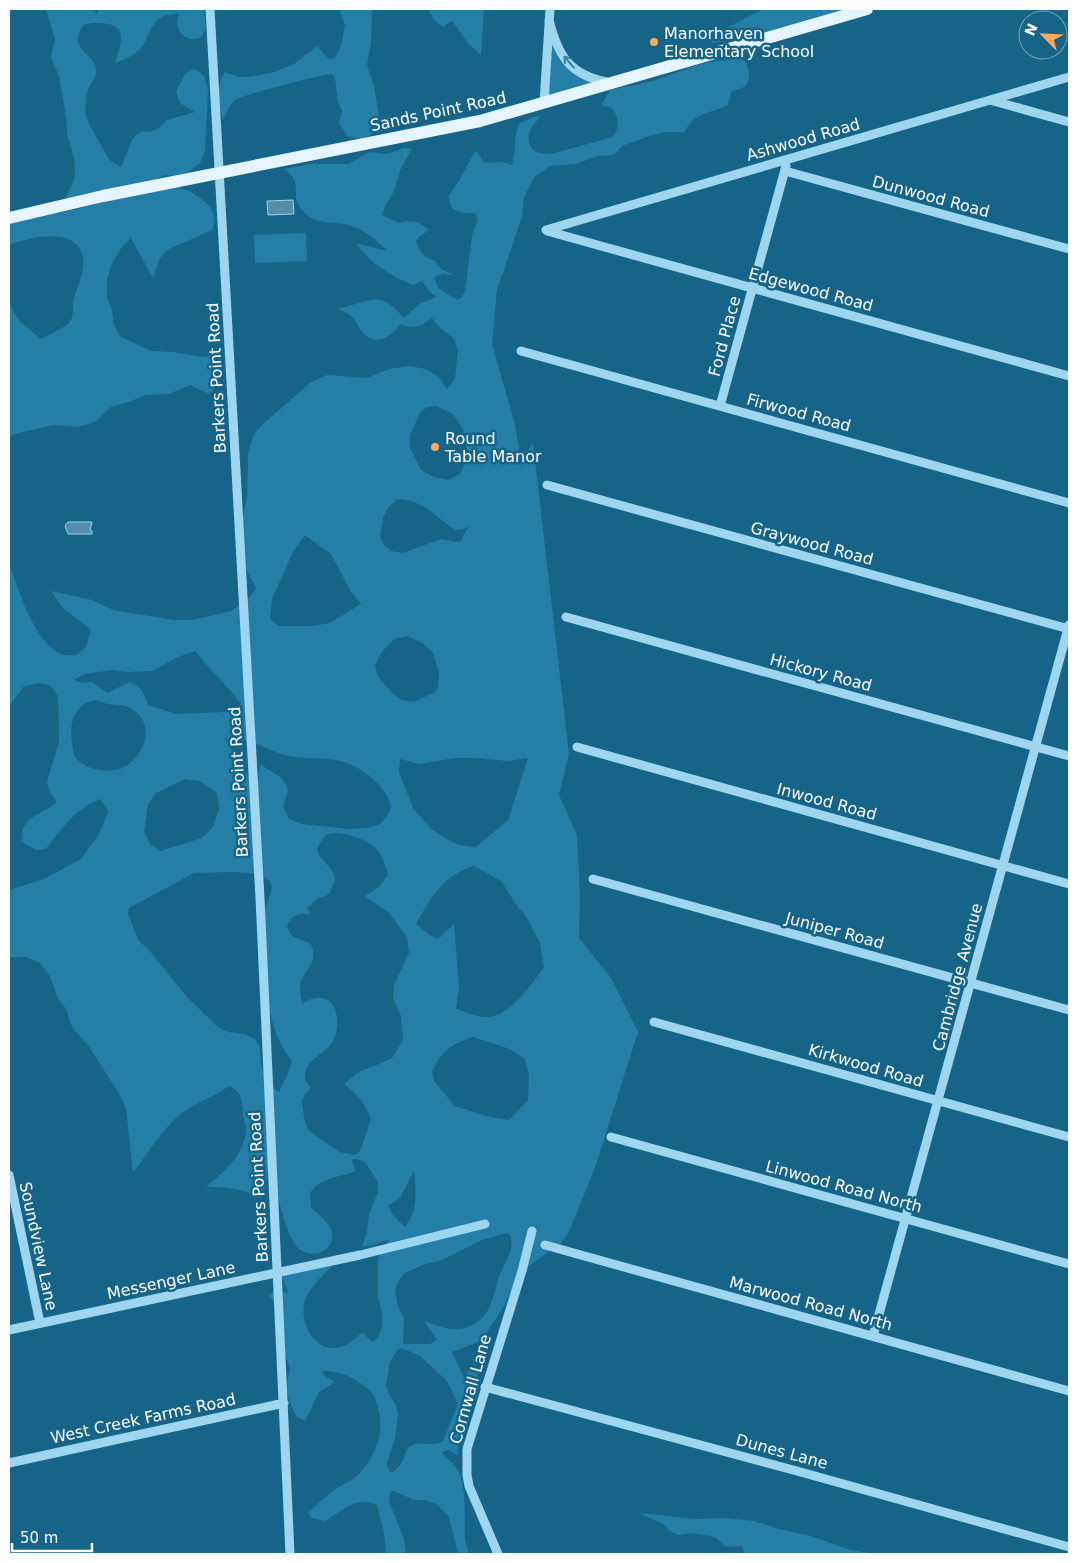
<svg xmlns="http://www.w3.org/2000/svg" width="1078" height="1563" font-family="'DejaVu Sans',sans-serif">
<style>
.green{fill:#257ea6;fill-rule:evenodd}
.water{fill:#558ea8;stroke:#8fd5f1}
.lines{fill:none;stroke-linecap:round;stroke-linejoin:round}
.minor{stroke:#9dd6ee;stroke-width:9}
.major{stroke:#e4f5ff;stroke-width:12}
.oneway{stroke:#3880a2}
.poi-dot{fill:#ffa75a;stroke:#166488;stroke-width:2}
.labels{text-anchor:middle;stroke-width:5;stroke-linejoin:round;paint-order:stroke}
.poi-label{font-size:16px;fill:#fff;stroke:#166488;text-anchor:start}
.street-label{font-size:16px;fill:#fff;stroke:#166488}
</style>
<rect width="100%" height="100%" fill="#166488"/>
<path class="green" d="M46,9H95L96,15L99,9H204C204,16 207,27 204,33C199,45 170,40 179,13C175,14 170,14 167,15C151,18 149,39 140,49C133,56 124,60 115,63C119,49 129,27 108,24C100,23 92,22 84,25C66,48 93,53 96,68C98,78 89,84 87,93C86,100 85,110 86,116C88,123 107,157 111,161C113,163 118,165 121,167L132,140L136,135L142,131L150,132L159,128L167,120L195,112L180,103L176,91L185,74L192,69L197,70L204,76L208,90L205,151L200,163L189,172L174,176L164,175L154,180L65,199L74,180L75,172L74,158L67,134L66,116L59,76L51,57L55,39Z
M339,9H372L371,43L367,65L374,86L379,116L386,124L400,127L375,133L361,139L348,137L339,123L342,111L338,102L335,78L332,74C326,73 239,96 235,100C229,105 226,113 223,120C219,103 215,87 225,72L239,77H250L275,72L294,64L317,46L328,58L334,59L341,46L345,25Z
M428,9H484L481,55L468,43L452,21L443,27L434,20Z
M763,9H844C801,22 756,39 710,43L726,28Z
M549,20L553,36L575,69L611,83L544,103Z
M734,58L745,61C749,69 753,82 742,88C738,90 735,89 731,92L728,105C711,114 694,111 685,132H666L652,135L622,146L614,155L597,156L575,164L550,166L534,177L524,197L522,217L497,290L492,344L515,425L521,460L533,443L569,754L559,795L577,835L580,896L579,938L611,978L638,1032L595,1168L568,1234L561,1243L522,1271L501,1311L481,1341L452,1352L464,1378L469,1369L475,1365L478,1369L476,1400L460,1432L459,1443L457,1450L458,1455L449,1450L442,1452C446,1459 451,1461 455,1466C468,1482 464,1519 465,1539C466,1544 468,1549 469,1554H458L449,1517L438,1505L426,1500H414L391,1490L389,1501L404,1539L406,1554H386L384,1533L377,1505C355,1495 343,1511 325,1521L312,1518L308,1513C317,1504 327,1495 337,1488C343,1484 351,1481 357,1476C372,1461 383,1439 380,1418C378,1408 377,1397 369,1390C355,1378 341,1370 321,1371L326,1377L335,1382L319,1392L305,1421L296,1416L290,1403L286,1389L290,1368L282,1346L278,1308L269,1295L276,1291L288,1293L284,1281L277,1272L334,1264C325,1273 309,1288 305,1300C298,1324 316,1356 344,1346C351,1343 357,1337 362,1332L372,1342L377,1339L382,1328V1313L378,1296V1260L380,1251L390,1239L373,1245L362,1247L367,1232L369,1214L378,1192V1182L365,1162L357,1159H351L356,1171C340,1178 321,1176 310,1193L311,1208C318,1214 328,1221 331,1230C338,1250 313,1260 299,1249C285,1237 274,1180 270,1161L265,1188L261,1198C241,1188 228,1187 206,1187C224,1172 244,1155 246,1131C246,1125 244,1120 243,1115C242,1102 243,1092 229,1086C215,1097 197,1102 182,1113C162,1129 148,1153 133,1173L126,1109L120,1095L88,1045L75,1031L70,1023L67,1010L58,999L50,976L40,963L26,957H9V890L44,879L81,859L99,834L108,812L101,799C77,807 61,829 46,849L36,850L22,842C20,815 40,817 57,802L49,791L47,781L59,742L58,696L50,685L40,683L24,686L9,707V563C18,588 34,643 61,654C65,656 72,655 77,655L86,647L91,630L63,608L51,591L92,600L113,610L174,620H193L231,611L249,598L256,588L242,561L239,534L247,498L248,454L254,434L263,424L310,383L327,375L367,378L389,369L409,366L426,369L439,377L447,389L455,378L458,350L454,339L438,326L432,318C421,326 414,330 400,324C392,337 376,347 363,333C359,328 356,321 352,317C348,313 342,311 338,308C370,303 378,287 404,318L421,303L437,297L429,291L422,281L413,285C389,275 371,264 356,243L387,251C377,240 366,231 352,226C336,220 319,227 304,212C287,196 306,183 284,169L310,164H348L370,152L387,154L404,148L412,149L401,168L394,191L385,207L382,215L399,223C411,219 420,222 429,230L420,236L416,241L419,249L426,257L435,261L441,269L454,275L442,274L434,277L438,288L457,300L461,298L465,292L472,235L478,219L475,213C468,213 451,213 450,203C449,200 450,197 449,195L459,181L474,153L476,151C481,154 480,160 485,163L503,162L512,165C517,150 512,137 520,123L533,117L541,116C537,121 531,126 529,133C526,149 536,155 551,154L613,137C620,128 619,114 610,107L601,106L610,90L653,81L700,64ZM436,406L453,414L463,429L468,455L460,474L448,480L434,477L421,470L410,448V435L420,413L427,407ZM397,499C425,500 434,517 456,530L464,529L469,525L461,541L457,542L441,539L403,553L391,551L383,544L380,534L383,518L388,508ZM305,535L331,554L351,592L361,604L330,623L312,626H278L270,618L272,599L293,552ZM407,636L422,643L433,653L439,673L438,687L435,692L414,702L402,700L392,693L379,678L375,666L381,653L394,639ZM195,651C210,670 227,685 241,704L225,712L176,714L148,705C144,692 141,687 129,682L108,693L91,682L83,683L74,680L84,674L113,670L128,672L152,671L178,657ZM97,700C100,701 104,703 107,704C115,705 123,704 130,708C158,723 145,760 119,769C105,774 81,768 74,755C73,752 73,746 72,743C69,724 74,702 97,700ZM224,738C233,739 243,739 251,742C265,747 279,755 294,757C312,759 330,757 347,763C362,768 388,788 390,804C392,812 385,818 380,824L367,828L349,829L302,824L289,819L283,806L288,791L286,784L280,777L260,764L257,788ZM455,758H476L508,761L528,758L508,820L476,847L459,845L450,841L431,829L413,808L399,772L400,759L420,764ZM185,779L199,781L217,793L219,809L213,827L202,838L160,851L150,844L144,832L148,804L156,793ZM334,833C351,834 372,840 381,855C384,861 386,868 388,875L379,887L365,896L389,913L407,937L409,953L394,985L393,998L401,1016L403,1040L392,1058L377,1065L360,1071L344,1084C358,1094 365,1103 371,1119L360,1151L355,1155L339,1152L308,1130L304,1118L302,1101L305,1094L311,1088C306,1083 303,1077 306,1070C311,1056 328,1053 334,1039C341,1024 338,995 316,998C311,998 306,1002 302,1004C301,998 300,993 300,988C300,970 322,964 310,943C297,937 292,941 287,926C292,914 300,913 311,914L307,908L318,898L326,896L330,892L335,880L333,872L327,864L320,857L317,849L325,835ZM474,866L501,881L517,906L526,916L540,943L544,967C532,984 509,1018 486,1017C476,1017 465,1011 456,1009L459,986L454,924L438,939L431,936L416,924C431,898 443,875 474,866ZM231,872C243,873 276,871 271,891C269,900 265,908 263,917C266,961 261,1026 292,1060L288,1073L279,1092L267,1084L261,1064L260,1048L255,1039L244,1034L228,1032L219,1028L186,996L149,950L138,940L128,914L129,908L194,873ZM473,1037L510,1049L525,1059L529,1075L528,1100L509,1120L486,1116L455,1106L434,1081L432,1072C441,1051 452,1044 473,1037ZM414,1171C416,1190 418,1212 405,1227L393,1215L388,1206L400,1198ZM507,1233L510,1235C515,1248 506,1261 500,1274C496,1284 495,1294 491,1303C485,1322 465,1333 445,1328C438,1326 431,1323 424,1321L437,1340L430,1344H403L404,1318L398,1307L395,1290L399,1280L405,1273L425,1264L440,1261L482,1240ZM402,1348L420,1356L447,1381L458,1404L443,1441C432,1448 418,1439 409,1447C406,1450 405,1455 404,1458C401,1465 397,1469 391,1473L387,1467V1463L395,1438L398,1415L396,1405L389,1394L386,1385L390,1362L398,1349Z
M179,187C197,194 222,208 212,230L167,250L160,258L153,278L131,238L122,247L112,263L107,280V298L112,310L114,325L121,337L151,351L173,352L202,357L209,356L215,349C223,365 226,382 209,394L190,385L169,394L145,395L129,402L111,407L95,422L78,427L54,425L14,434L9,437V299L12,309L20,322L41,339C49,334 60,330 68,324C75,318 72,306 74,298C78,285 87,267 82,253C72,226 28,238 9,245V224L35,217L78,209L124,196Z
M306,233L307,261L255,263L254,235Z
M639,1513L694,1519L726,1518L754,1521L779,1529L807,1535L851,1550L877,1554H745L742,1546L726,1547L716,1538L711,1536L691,1533L678,1535L670,1531L663,1524Z"/>
<path class="water" d="M293,200L294,214L268,215L267,201Z
M68,522H92L90,530L92,531V534H68L65,526Z"/>
<g class="lines">
<path class="minor" d="M210,9L260,898L290,1554
M549,20C558,55 569,75 607,82
M990,100L1069,122
M544,103L550,9
M785,171L1069,249
M546,230L1069,77
M547,231L1069,376
M521,351L1069,503
M720,406L786,166
M547,485L1069,629
M566,617L1069,756
M577,747L1069,884
M593,879L1069,1010
M654,1022L1069,1137
M611,1137L1069,1264
M9,1175L40,1323
M545,1245L1069,1391
M9,1330L360,1255L485,1224
M873,1336L1069,625
M485,1387L797,1471L1069,1547
M9,1463L284,1403
M498,1554L469,1486L467,1475V1449L522,1271L532,1231"/>
<path class="major" d="M9,218L103,196L480,121L867,9"/>
</g>
<defs><path id="oneway-shaft" d="M-6 0H5M1.5-3L5.5 0L1.5 3" fill="none" stroke-width="1.6" stroke-linecap="round" stroke-linejoin="round" transform="scale(1.25)"/></defs>
<use class="oneway" href="#oneway-shaft" transform="translate(569 62) rotate(-131)"/>
<g class="poi-dot">
<circle cx="654" cy="42" r="5"/>
<circle cx="435" cy="447" r="5"/>
</g>
<g class="labels">
<g class="poi-label">
<text x="664" y="39">Manorhaven<tspan x="664" dy="18">Elementary School</tspan></text>
<text x="445" y="444">Round<tspan x="445" dy="18">Table Manor</tspan></text>
</g>
<g class="street-label">
<text transform="translate(438 111) rotate(-12)" y="6">Sands Point Road</text>
<text transform="translate(803 139) rotate(-16)" y="6">Ashwood Road</text>
<text transform="translate(931 196) rotate(15)" y="6">Dunwood Road</text>
<text transform="translate(811 289) rotate(15)" y="6">Edgewood Road</text>
<text transform="translate(724 336) rotate(-75)" y="6">Ford Place</text>
<text transform="translate(216 378) rotate(-93)" y="6">Barkers Point Road</text>
<text transform="translate(799 412) rotate(15)" y="6">Firwood Road</text>
<text transform="translate(812 543) rotate(15)" y="6">Graywood Road</text>
<text transform="translate(821 672) rotate(15)" y="6">Hickory Road</text>
<text transform="translate(238 782) rotate(-93)" y="6">Barkers Point Road</text>
<text transform="translate(827 801) rotate(15)" y="6">Inwood Road</text>
<text transform="translate(835 930) rotate(15)" y="6">Juniper Road</text>
<text transform="translate(957 977) rotate(-75)" y="6">Cambridge Avenue</text>
<text transform="translate(866 1065) rotate(16)" y="6">Kirkwood Road</text>
<text transform="translate(844 1186) rotate(15)" y="6">Linwood Road North</text>
<text transform="translate(258 1187) rotate(-93)" y="6">Barkers Point Road</text>
<text transform="translate(39 1246) rotate(78)" y="6">Soundview Lane</text>
<text transform="translate(171 1280) rotate(-12)" y="6">Messenger Lane</text>
<text transform="translate(811 1303) rotate(15)" y="6">Marwood Road North</text>
<text transform="translate(470 1389) rotate(-74)" y="6">Cornwall Lane</text>
<text transform="translate(143 1418) rotate(-12)" y="6">West Creek Farms Road</text>
<text transform="translate(782 1451) rotate(15)" y="6">Dunes Lane</text>
</g>
</g>
<rect width="1078" height="1563" fill="none" stroke="#ffffff" stroke-width="20"/>
<g transform="translate(1043 35) rotate(294)"><circle r="24" fill="#166488" stroke="#73a2b8"/>
<path d="M0-4L9 19L0 12L-9 19Z" fill="#ffa75a"/>
<text y="-8" font-size="14" font-weight="bold" text-anchor="middle" fill="#ffffff">N</text>
</g>
<path d="M12 1543v8h80v-8" fill="none" stroke="#ffffff" stroke-width="2.5"/>
<text x="20" y="1543" font-size="15" fill="#ffffff" stroke="#166488" stroke-width="4" paint-order="stroke">50 m</text>
</svg>
